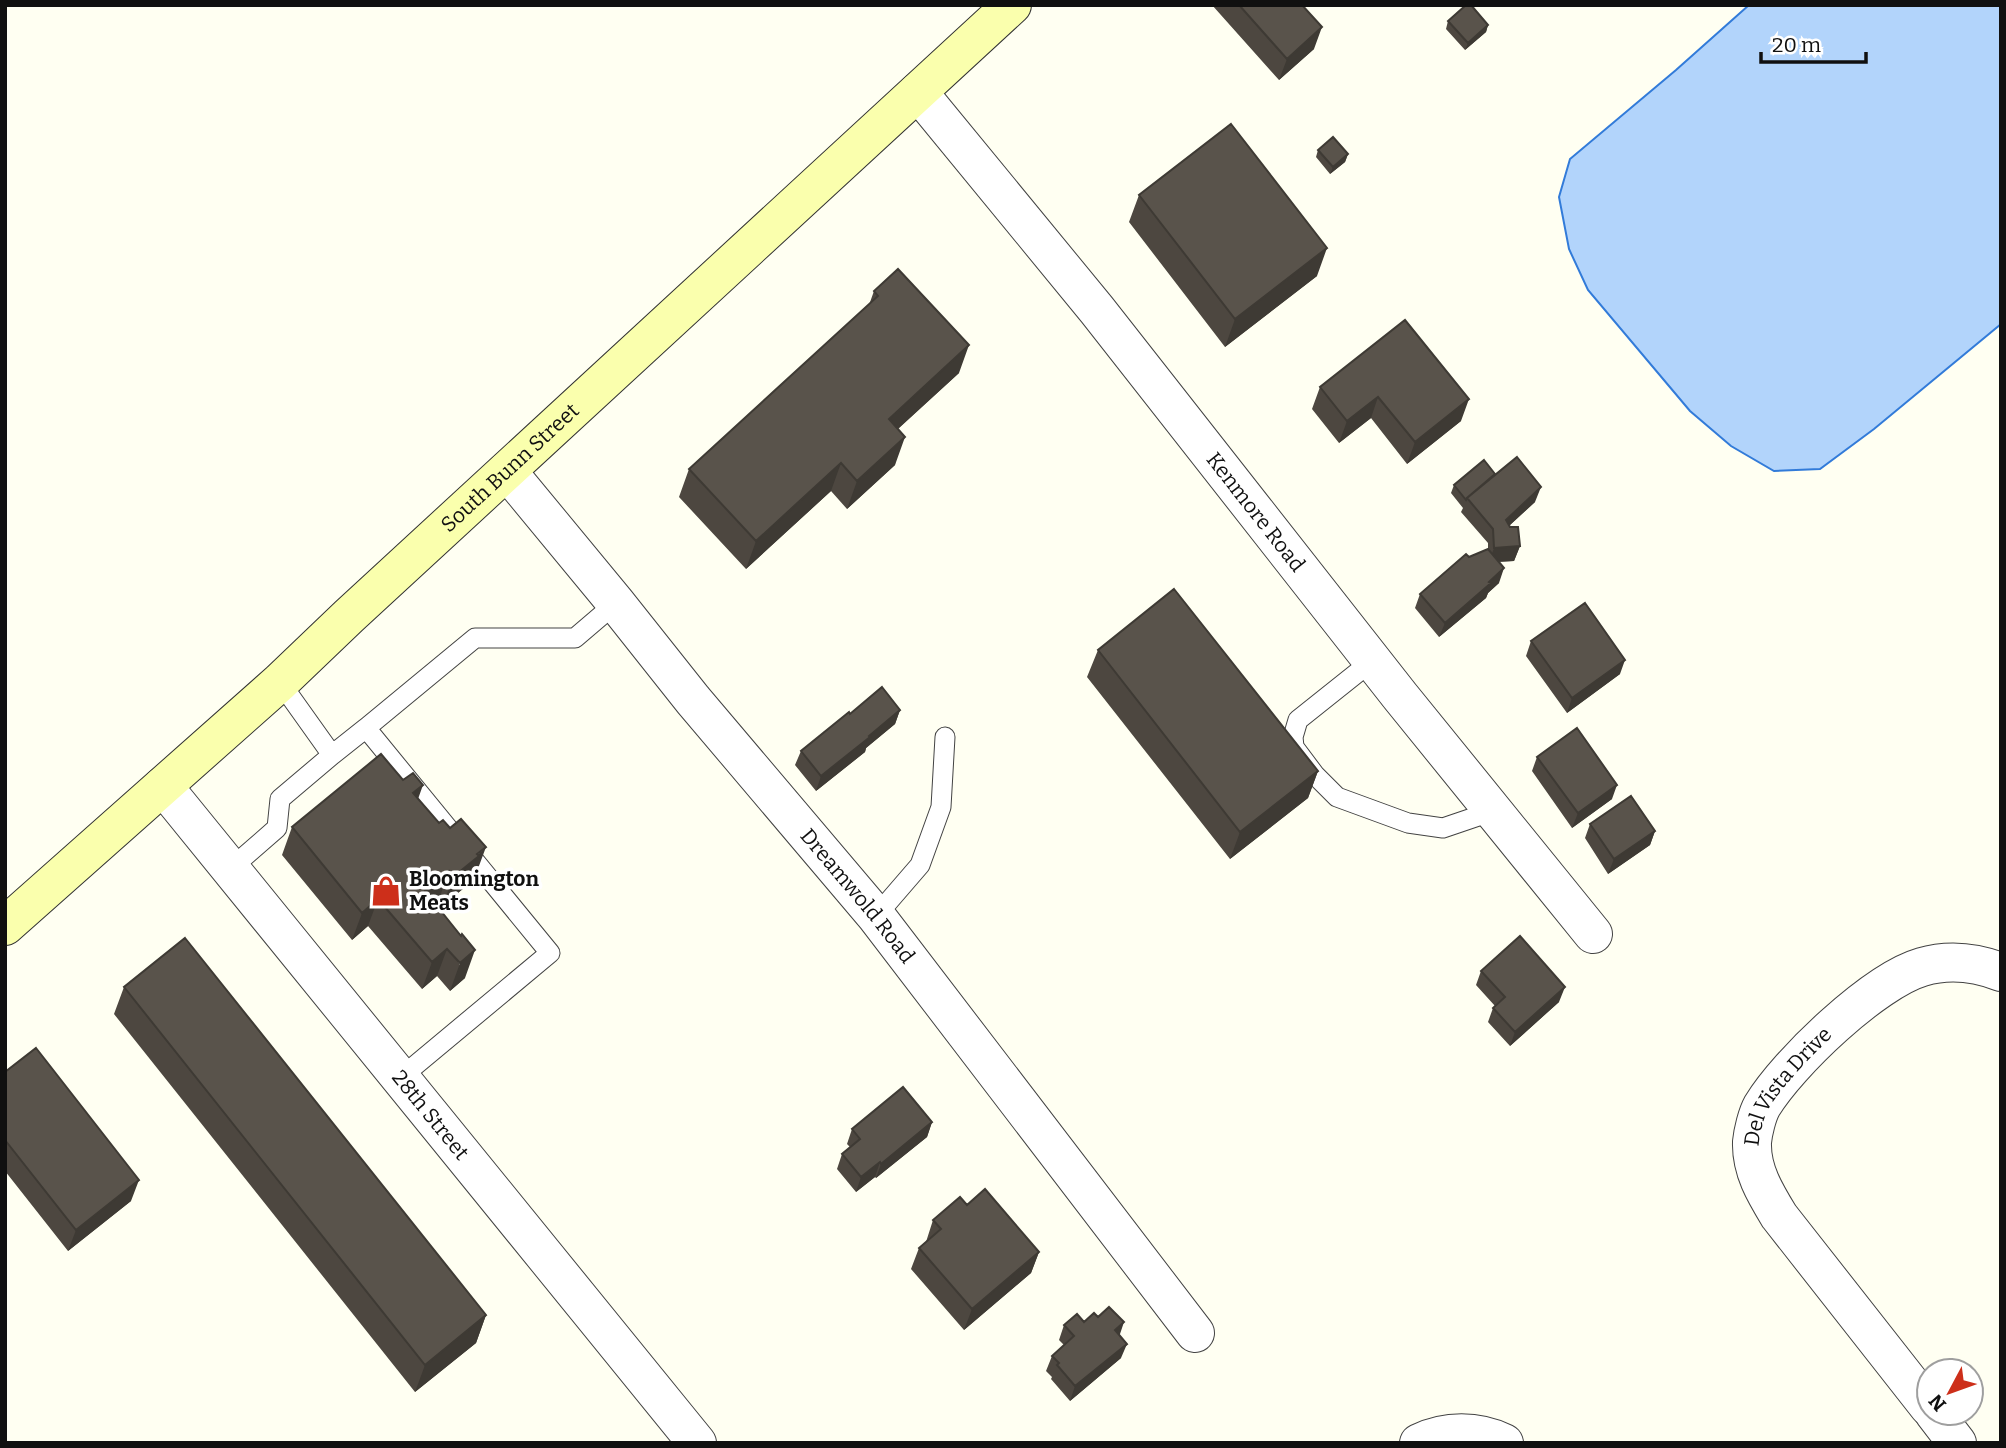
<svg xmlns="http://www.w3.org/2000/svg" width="2006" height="1448" font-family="Bitter,serif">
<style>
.water{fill:#b2d4fb;stroke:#327bd9;stroke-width:2}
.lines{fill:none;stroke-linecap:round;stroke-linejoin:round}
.lane-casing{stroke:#434343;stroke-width:21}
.street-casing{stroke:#434343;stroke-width:40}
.secondary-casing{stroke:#323232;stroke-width:40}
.lane{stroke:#fff;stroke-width:19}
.street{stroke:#fff;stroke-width:38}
.secondary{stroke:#faffad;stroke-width:38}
.wall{fill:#4d4740}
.shaded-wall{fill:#3e3a34}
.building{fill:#59534b;stroke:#3e3a34;stroke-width:2}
.labels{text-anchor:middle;stroke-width:7;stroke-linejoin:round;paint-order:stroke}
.street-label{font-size:21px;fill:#101010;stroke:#fff}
.poi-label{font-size:21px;font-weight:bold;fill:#101010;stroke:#fff;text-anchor:start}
</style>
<rect width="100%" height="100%" fill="#fffff2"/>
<path class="water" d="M1749,5H2001V324L1874,429L1820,469L1774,471L1731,446L1690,411L1588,290L1569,249L1559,197L1570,159L1676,70Z"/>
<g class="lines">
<g class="lane-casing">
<path id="lane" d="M1372,661L1298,720L1293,737L1294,747L1315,775L1337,797L1408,823L1443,828L1493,811
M366,728L475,638H575L616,603
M332,755L366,728L550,953L400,1078
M230,869L277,828L280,799L332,755L280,682
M876,916L920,865L941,807L945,737"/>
</g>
<g class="street-casing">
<g id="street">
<path id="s1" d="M918,92L1097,310L1400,696L1593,934"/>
<path id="s2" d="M507,471L616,603L693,700L876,916L1195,1333"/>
<path id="s3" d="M163,786L697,1443"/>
<path id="s4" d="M1929,1407L1779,1216C1765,1193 1751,1170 1752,1142C1753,1132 1757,1115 1762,1106C1788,1063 1874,981 1922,967C1949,959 1975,962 2001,972"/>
<path d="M1934,1413L1957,1443"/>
<path d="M1419,1443C1446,1430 1477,1430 1504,1443"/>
</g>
</g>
<g class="secondary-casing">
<g id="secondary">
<path id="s5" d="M5,926L280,682L349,616L1012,5"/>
</g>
</g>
<use href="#lane" class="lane"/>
<use href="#street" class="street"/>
<use href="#secondary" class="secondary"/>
</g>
<path class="wall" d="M1212,5H1302L1314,49L1279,80Z
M1448,21L1488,25L1486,32L1465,50L1446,29Z
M1318,150L1348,154L1345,162L1330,174L1316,157Z
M1139,195L1317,276L1225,347L1129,222Z
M874,291L959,373L898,429L895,465L847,509L831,491L746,569L679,497L689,469L869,305Z
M1405,320L1461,421L1407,464L1371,418L1339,443L1312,409L1320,387Z
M1495,474L1535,502L1509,526L1520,546L1514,561L1498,562L1499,583L1488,593L1486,598L1439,637L1415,608L1420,594L1469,557L1488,550V543L1461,512L1463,508L1451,493L1454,485Z
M1531,641L1620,674L1567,713L1526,656Z
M1098,650L1318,771L1308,798L1230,859L1087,677Z
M900,710L895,724L866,748L865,752L816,791L795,765L801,751L850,714Z
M1537,757L1612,799L1572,828L1532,771Z
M418,798L476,874L470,879L469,884L443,905L439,899L434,902L465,978L450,991L437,976L422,989L368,926L352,940L282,855L292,827Z
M1590,824L1655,831L1650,845L1608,874L1585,838Z
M1481,971L1559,1002L1510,1046L1488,1022L1493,1008L1495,1006L1476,985Z
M124,987L486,1315L476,1343L415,1392L114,1014Z
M5,1072L131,1201L68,1251L5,1171Z
M932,1122L927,1137L876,1178L875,1177L856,1192L837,1169L842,1154L850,1147L847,1144L852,1129Z
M967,1205L1039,1252L1031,1273L964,1330L911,1269L919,1248L926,1242L933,1220Z
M1064,1325L1119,1335L1121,1358L1070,1401L1051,1379L1052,1377L1046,1371L1052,1356L1064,1345L1059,1340Z"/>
<path class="shaded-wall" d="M1488,25L1486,32L1465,50L1468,43Z
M1322,27L1314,49L1279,80L1287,59Z
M1348,154L1345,162L1330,174L1333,167Z
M1327,248L1317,276L1225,347L1235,319Z
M969,345L959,373L879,446L889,419Z
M1378,397L1371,418L1339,443L1347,421Z
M1469,399L1461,421L1407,464L1415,442Z
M905,437L895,465L847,509L857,481Z
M841,463L831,491L746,569L756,541Z
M1541,487L1535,502L1500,534L1506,520Z
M1520,546L1514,561L1489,562L1494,548Z
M1504,568L1499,583L1488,593L1486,598L1439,637L1445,623Z
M1625,660L1620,674L1567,713L1572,698Z
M900,710L895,724L866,748L865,752L816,791L821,776Z
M1318,771L1308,798L1230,859L1240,832Z
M423,785L413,813V793Z
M1617,785L1612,799L1572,828L1578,813Z
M1655,831L1650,845L1608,874L1614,859Z
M486,847L476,874L470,879L469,884L443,905L453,877Z
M449,871L439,899L415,918L425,891Z
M378,899L368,926L352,940L362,913Z
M447,949L437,976L422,989L432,962Z
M475,950L465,978L450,991L460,963Z
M1565,987L1559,1002L1510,1046L1515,1032Z
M932,1122L927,1137L876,1178L881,1164Z
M880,1162L875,1177L856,1192L861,1177Z
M139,1180L131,1201L68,1251L76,1230Z
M1039,1252L1031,1273L964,1330L972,1309Z
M486,1315L476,1343L415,1392L425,1365Z
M1124,1322L1119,1337L1115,1330Z
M1127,1344L1121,1358L1070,1401L1075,1386Z"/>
<path class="building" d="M1239,5H1302L1322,27L1287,59Z
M1466,5H1471L1488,25L1468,43L1448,21Z
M1231,124L1327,248L1235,319L1139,195Z
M1333,137L1348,154L1333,167L1318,150Z
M898,269L969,345L889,419L905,437L857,481L841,463L756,541L689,469L878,296L874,291Z
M1405,320L1469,399L1415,442L1378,397L1347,421L1320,387Z
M1517,457L1541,487L1506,520L1510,527H1518L1520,546L1494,548L1493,529L1467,498Z
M1484,460L1495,474L1467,498L1466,500L1454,485Z
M1488,549L1504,568L1489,582L1491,583L1445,623L1420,594L1466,554L1469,557Z
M1174,589L1318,771L1240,832L1098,650Z
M1585,603L1625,660L1572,698L1531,641Z
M882,687L900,710L869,736L870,737L821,776L801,751L849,712L850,714Z
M1577,728L1617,785L1578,813L1537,757Z
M381,754L403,780L413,773L423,785L413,793L439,823L443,820L450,828L461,819L486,847L477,854L479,856L453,877L449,871L425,891L461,936L462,934L475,950L460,963L447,949L432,962L378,899L362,913L292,827Z
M1631,796L1655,831L1614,859L1590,824Z
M1520,936L1565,987L1515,1032L1493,1008L1505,997L1481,971Z
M185,938L486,1315L425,1365L124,987Z
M36,1048L139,1180L76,1230L5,1140V1072Z
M903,1087L932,1122L881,1164L880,1162L861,1177L842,1154L860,1139L852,1129Z
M985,1189L1039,1252L972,1309L919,1248L941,1229L933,1220L960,1197L967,1205Z
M1109,1307L1124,1322L1115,1330L1127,1344L1075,1386L1057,1365L1059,1363L1052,1356L1074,1336L1064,1325L1077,1314L1084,1322L1094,1313L1098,1317Z"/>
<defs>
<g id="shop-bare" transform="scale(2.415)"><path d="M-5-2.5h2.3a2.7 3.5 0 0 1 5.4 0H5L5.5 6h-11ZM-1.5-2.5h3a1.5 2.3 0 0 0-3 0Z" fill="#cd2f1a" stroke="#fff" stroke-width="2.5" paint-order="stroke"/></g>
</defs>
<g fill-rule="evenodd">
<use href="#shop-bare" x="386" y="891"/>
</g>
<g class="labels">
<g class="street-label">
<text dy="7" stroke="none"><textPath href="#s5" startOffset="682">South Bunn Street</textPath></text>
<text dy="7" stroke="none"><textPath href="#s1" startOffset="539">Kenmore Road</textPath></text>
<text dy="7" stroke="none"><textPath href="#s2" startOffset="551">Dreamwold Road</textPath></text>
<text dy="7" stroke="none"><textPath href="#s4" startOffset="390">Del Vista Drive</textPath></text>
<text dy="7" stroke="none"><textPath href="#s3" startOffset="424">28th Street</textPath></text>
</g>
<g class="poi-label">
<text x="409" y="886">Bloomington<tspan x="409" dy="24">Meats</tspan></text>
</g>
</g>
<rect width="2006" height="1448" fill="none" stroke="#101010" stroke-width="14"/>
<g transform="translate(1950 1392) rotate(229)"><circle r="33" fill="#ffffff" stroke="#9f9f9f" stroke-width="2"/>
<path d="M0-5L12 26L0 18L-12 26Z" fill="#cd2f1a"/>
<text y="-10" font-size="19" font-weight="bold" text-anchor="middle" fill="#101010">N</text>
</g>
<path d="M1761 52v10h105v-10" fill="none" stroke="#101010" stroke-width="3.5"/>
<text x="1772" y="52" font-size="21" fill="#101010" stroke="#ffffff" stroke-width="5" paint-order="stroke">20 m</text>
</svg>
